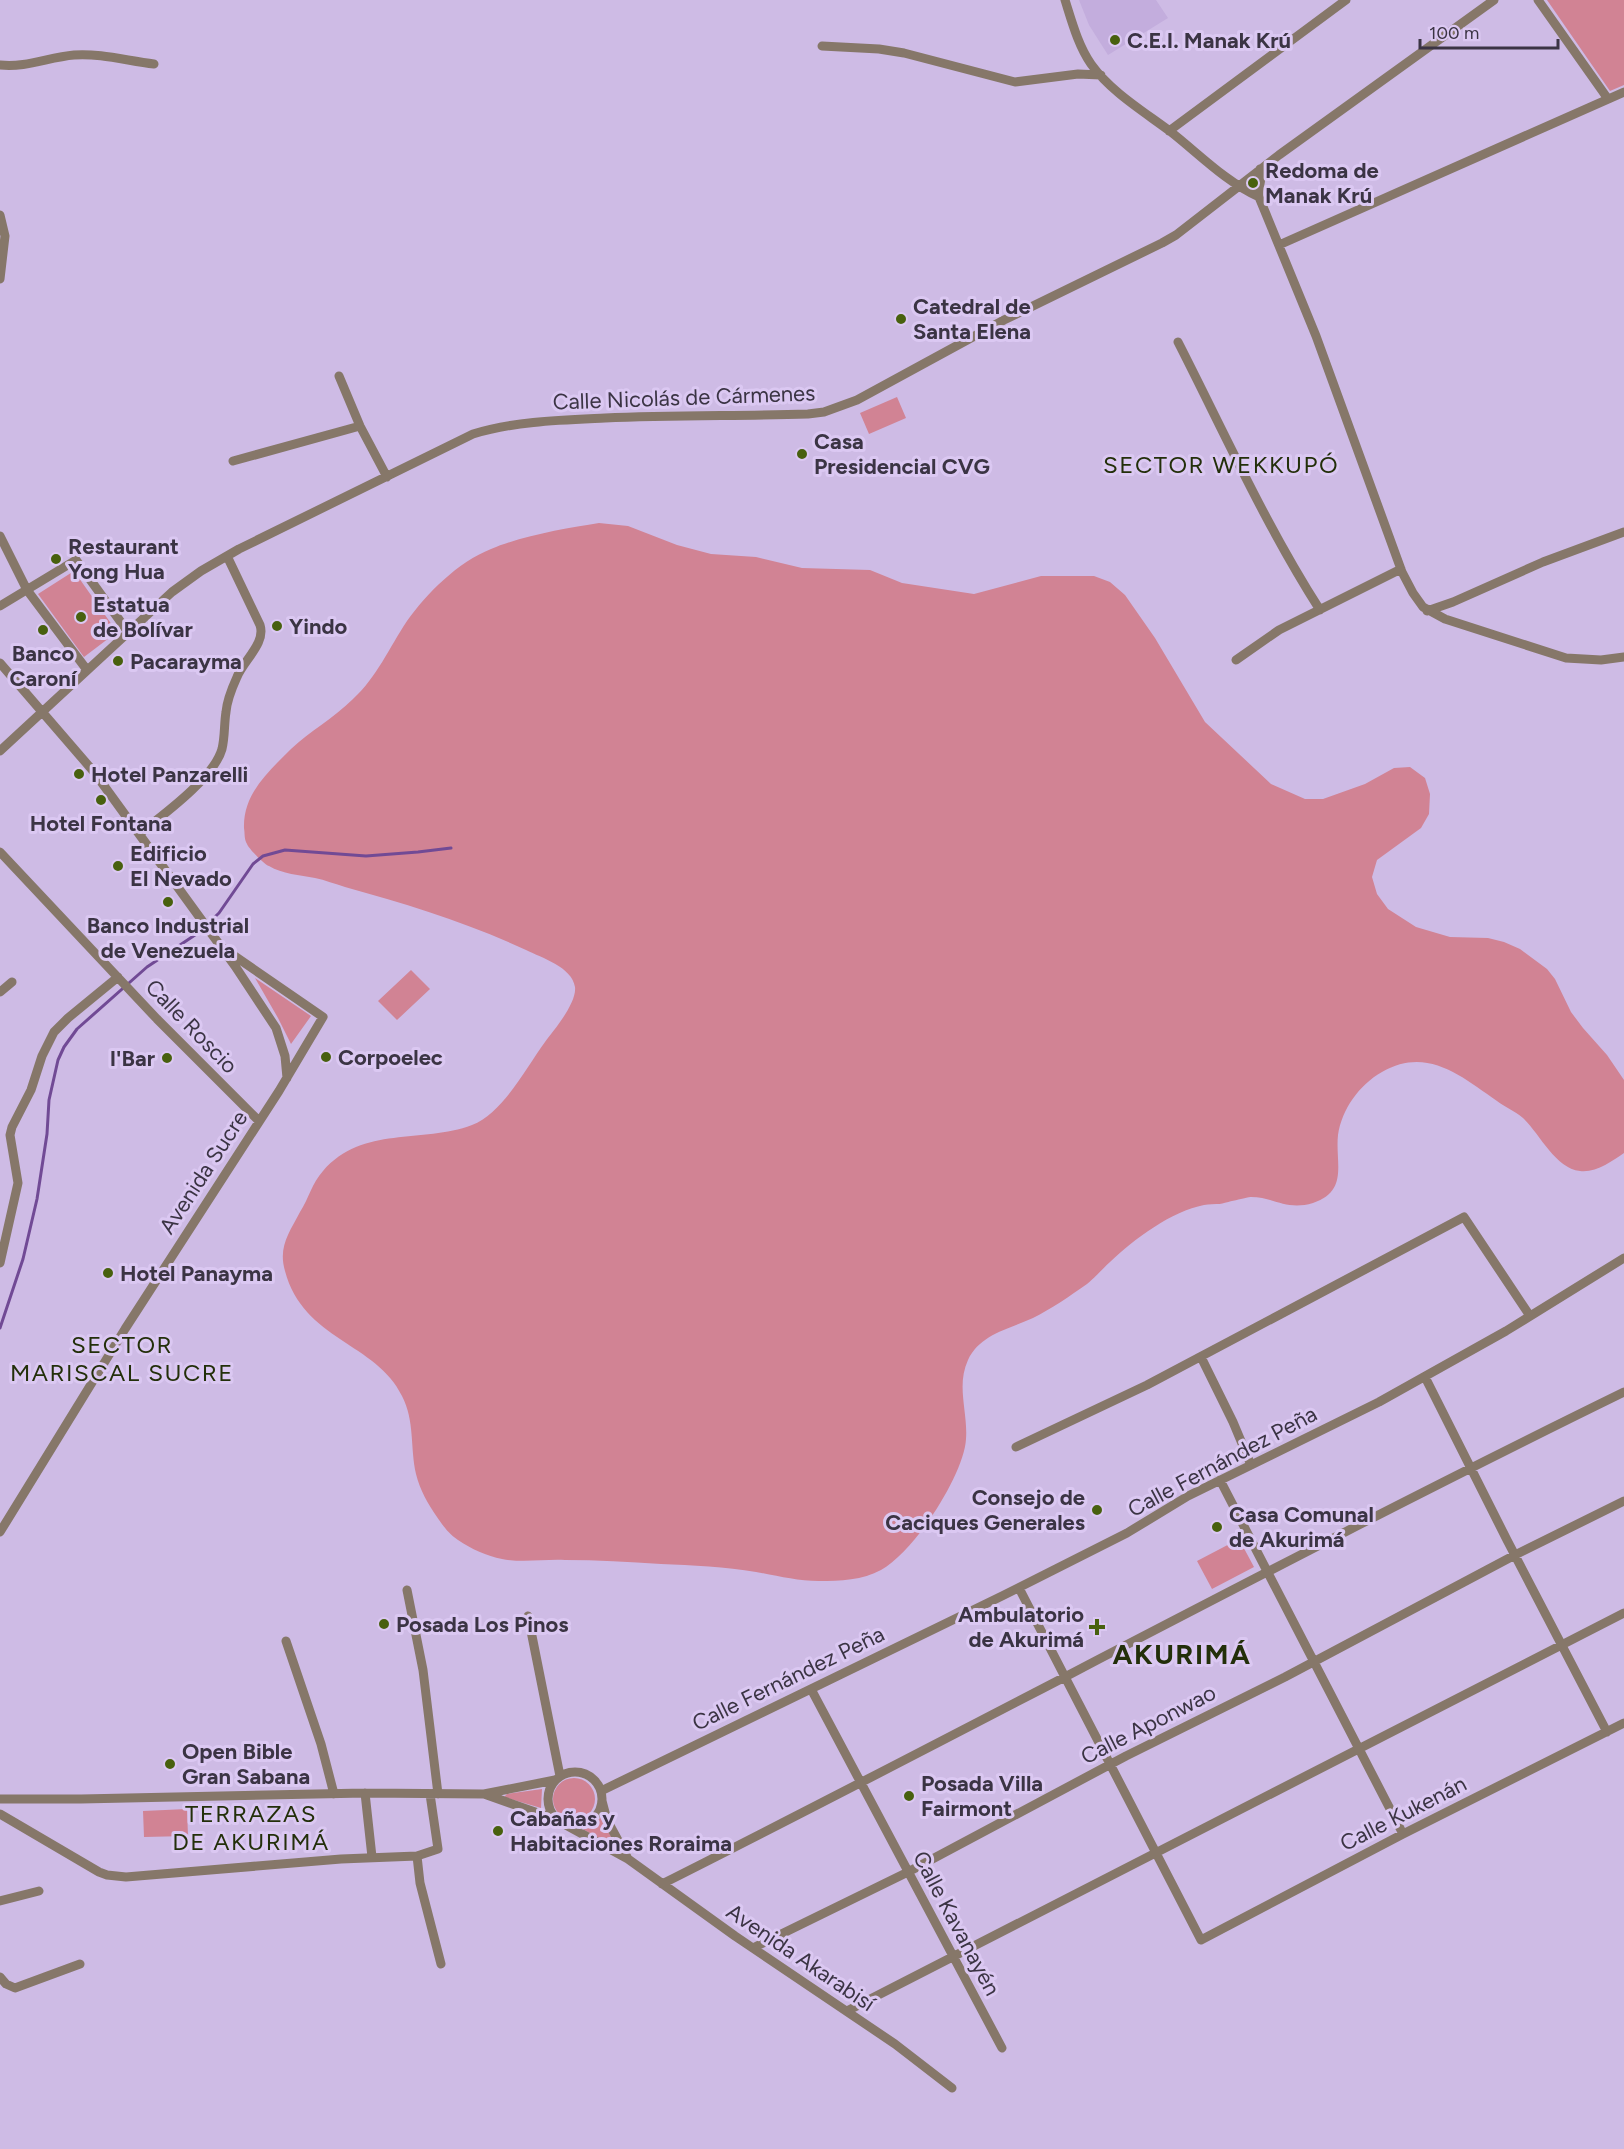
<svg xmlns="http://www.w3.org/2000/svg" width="1624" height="2149" font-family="Figtree,sans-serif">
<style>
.built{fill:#c3addd}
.green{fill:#d18394}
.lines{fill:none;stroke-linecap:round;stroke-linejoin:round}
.stream{stroke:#714a95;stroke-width:3}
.minor{stroke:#867769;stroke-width:9}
.poi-dot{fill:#48600e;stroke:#dbc8f2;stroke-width:2}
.labels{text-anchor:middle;stroke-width:6;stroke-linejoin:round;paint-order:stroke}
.poi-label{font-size:22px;font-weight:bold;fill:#3b3444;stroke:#dbc8f2;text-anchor:start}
.street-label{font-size:22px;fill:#3b3444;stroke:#dbc8f2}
.neighbourhood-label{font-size:24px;letter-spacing:1.5px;fill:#232f0a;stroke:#dbc8f2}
.district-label{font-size:28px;font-weight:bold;letter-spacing:1.5px;fill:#232f0a;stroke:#dbc8f2}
</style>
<rect width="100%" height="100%" fill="#cebbe5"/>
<path class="built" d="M1079,0H1156L1168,18L1108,55L1089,25Z"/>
<path class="green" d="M1547,0H1624V85L1610,91Z
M897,397L906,418L869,434L860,413Z
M599,523L628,526L677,545L711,554L756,557L802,568L870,570L902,583L974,594L1041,576H1094L1110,582L1125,595L1155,638L1205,722L1271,784L1305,799H1323L1365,784L1394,768L1410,767L1425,778L1430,794L1429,814L1421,828L1377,860L1372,877L1377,894L1388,909L1416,927L1450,937L1488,938L1504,942L1520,949L1547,969L1555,979L1571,1012L1583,1028L1607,1055L1624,1080V1153C1612,1161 1596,1173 1580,1171C1555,1168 1540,1134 1523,1118C1515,1111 1505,1107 1497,1101C1461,1076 1427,1046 1382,1072C1359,1085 1342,1109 1338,1135C1335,1163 1349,1191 1313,1203C1286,1211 1274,1197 1251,1197C1248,1197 1224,1203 1220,1204C1215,1204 1209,1204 1204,1205C1172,1211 1134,1239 1110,1262C1099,1272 1099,1274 1087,1284C1070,1296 1051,1309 1033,1318C1009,1329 980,1334 968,1360C956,1386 968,1412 966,1439C964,1475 914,1552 881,1570C863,1580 840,1581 819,1581C797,1581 778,1576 756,1572C726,1567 692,1565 661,1564C629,1562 597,1560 565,1560C544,1559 523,1563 502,1559C487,1556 471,1549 458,1540C448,1533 444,1527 437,1517C428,1504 420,1490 416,1474C410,1448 415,1421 402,1396C377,1343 303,1340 285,1271C278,1247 289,1233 300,1212C309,1198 312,1183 323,1171C363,1125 422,1144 472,1125C503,1113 526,1068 545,1042C554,1030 577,1003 575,987C572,967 542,958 526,950C468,923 407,904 345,887C335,884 325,880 315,878C300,875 282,874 269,866C264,864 249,849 247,844C244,839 245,834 244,828C243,794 268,772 291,749C310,731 334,718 353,699C377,677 389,648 407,621C427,593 458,562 491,549C521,536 567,528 599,523Z
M74,571L117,632L84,657L38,594Z
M411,970L430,989L397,1020L378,1001Z
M255,978L311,1016L291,1044L278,1018Z
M1239,1539L1254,1567L1212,1589L1197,1561Z
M553 1799a21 21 0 1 1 42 0a21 21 0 1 1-42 0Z
M542,1789L541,1808L504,1797L507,1794Z
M187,1809L188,1836L144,1837L143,1811Z
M601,1815L616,1848L581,1828L593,1823Z"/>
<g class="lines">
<path class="stream" d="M0,1328L23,1259L37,1199L47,1134L49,1100L58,1060L64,1047L77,1029L147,967L198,933L219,913L253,864L263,856L285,850L366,856L418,852L451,848"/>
<path class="minor" d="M1065,0C1072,22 1078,45 1091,64C1111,92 1143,111 1171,132C1199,154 1226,182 1259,197
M1538,0L1608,99
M822,46L879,49L904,53L1015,82L1078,74L1101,75
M0,65C26,68 49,57 74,55C100,53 128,61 154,64
M1169,131L1346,0
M1260,169C1263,183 1257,188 1259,197L1316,336L1402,572L1413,593L1423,607L1445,619L1566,658L1601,660L1624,657
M0,215L5,236L0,279
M1279,245L1624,92
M1178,342C1224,432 1265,524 1320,610
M339,376L360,426L387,477
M233,461L360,426
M0,536L27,590L87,670
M0,606L76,560L128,632
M1427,611L1453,602L1543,562L1624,532
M1236,660L1279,630L1401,569
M0,663L94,772L235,966L276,1028L285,1056L287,1078
M0,751L172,592L201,571L239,549L473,434C516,421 561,420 605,418C673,415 740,416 808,414L824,412L857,400L1004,320L1162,243L1176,235L1279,155L1494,0
M139,834C163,815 214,778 222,749C225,737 224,724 226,712C227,700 232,688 237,677C244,660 266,643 260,625L227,556
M0,852L157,1019L259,1121
M0,992L12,982
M0,1263L18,1183L10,1135L12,1127L31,1090L42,1056L54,1032L68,1018L118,977
M1201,1357L1233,1422L1251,1465
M1425,1377L1507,1540L1607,1732
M1016,1447L1147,1385L1464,1217L1530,1316
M1220,1480L1403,1834
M0,1532L125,1329L279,1091L323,1017L220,946
M1019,1588L1201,1940L1403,1834L1624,1723
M407,1590L423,1670L438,1794
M528,1616L560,1776
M286,1641L321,1744L334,1794
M811,1689L1002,2048
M548 1799a27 27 0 1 1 54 0a27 27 0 1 1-54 0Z
M601,1791L1002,1596L1127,1533L1188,1496L1379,1402L1506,1331L1624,1258
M365,1793L372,1857
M484,1794L558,1820
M0,1799H81L365,1793L484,1794L555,1780
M602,1801L607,1820L627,1857
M0,1814L99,1872L107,1875L126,1877L341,1859L417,1856L438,1849L430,1794
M564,1824L628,1859L735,1936L895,2044L952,2088
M417,1856L420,1883L441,1964
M662,1884C984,1722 1301,1550 1624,1392
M0,1901L39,1891
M753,1948L908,1872L1126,1756L1285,1677L1515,1555L1624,1501
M0,1977L6,1984L15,1988L80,1964
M847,2011L1624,1613"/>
</g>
<g class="poi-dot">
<circle cx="1115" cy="40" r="6"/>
<circle cx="1253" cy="183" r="6"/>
<circle cx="901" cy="319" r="6"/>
<circle cx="802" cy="454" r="6"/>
<circle cx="56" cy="559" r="6"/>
<circle cx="81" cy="617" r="6"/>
<circle cx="277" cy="626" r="6"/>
<circle cx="43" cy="630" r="6"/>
<circle cx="118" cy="661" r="6"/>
<circle cx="79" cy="774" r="6"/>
<circle cx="101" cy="800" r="6"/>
<circle cx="118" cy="866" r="6"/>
<circle cx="168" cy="902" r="6"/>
<circle cx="326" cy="1057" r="6"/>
<circle cx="167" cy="1058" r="6"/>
<circle cx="108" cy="1273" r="6"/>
<circle cx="1097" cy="1510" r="6"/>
<circle cx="1217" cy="1527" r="6"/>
<circle cx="384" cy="1624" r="6"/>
<path d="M1094 1618h6v6h6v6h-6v6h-6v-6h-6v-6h6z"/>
<circle cx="170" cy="1764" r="6"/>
<circle cx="909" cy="1796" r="6"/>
<circle cx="498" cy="1831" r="6"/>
</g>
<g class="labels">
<g class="poi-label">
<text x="1127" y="48">C.E.I. Manak Krú</text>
<text x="1265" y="178">Redoma de<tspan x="1265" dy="25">Manak Krú</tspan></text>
<text x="913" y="314">Catedral de<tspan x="913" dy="25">Santa Elena</tspan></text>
<text x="814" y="449">Casa<tspan x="814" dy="25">Presidencial CVG</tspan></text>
<text x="68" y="554">Restaurant<tspan x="68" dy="25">Yong Hua</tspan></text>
<text x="93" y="612">Estatua<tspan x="93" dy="25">de Bolívar</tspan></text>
<text x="289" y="634">Yindo</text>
<text x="43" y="661" text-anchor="middle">Banco<tspan x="43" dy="25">Caroní</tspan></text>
<text x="130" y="669">Pacarayma</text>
<text x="91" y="782">Hotel Panzarelli</text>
<text x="101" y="831" text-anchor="middle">Hotel Fontana</text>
<text x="130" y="861">Edificio<tspan x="130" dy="25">El Nevado</tspan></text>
<text x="168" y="933" text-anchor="middle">Banco Industrial<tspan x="168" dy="25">de Venezuela</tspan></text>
<text x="338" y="1065">Corpoelec</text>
<text x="155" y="1066" text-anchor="end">I'Bar</text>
<text x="120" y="1281">Hotel Panayma</text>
<text x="1085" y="1505" text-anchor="end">Consejo de<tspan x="1085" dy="25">Caciques Generales</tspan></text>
<text x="1229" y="1522">Casa Comunal<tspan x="1229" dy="25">de Akurimá</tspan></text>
<text x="1084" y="1622" text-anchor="end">Ambulatorio<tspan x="1084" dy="25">de Akurimá</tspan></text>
<text x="396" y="1632">Posada Los Pinos</text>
<text x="182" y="1759">Open Bible<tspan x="182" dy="25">Gran Sabana</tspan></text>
<text x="921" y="1791">Posada Villa<tspan x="921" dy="25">Fairmont</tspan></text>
<text x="510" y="1826">Cabañas y<tspan x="510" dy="25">Habitaciones Roraima</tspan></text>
</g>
<g class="street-label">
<text transform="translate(684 397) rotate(-2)" y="8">Calle Nicolás de Cármenes</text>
<text transform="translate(192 1026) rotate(46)" y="8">Calle Roscio</text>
<text transform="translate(203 1172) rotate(-57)" y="8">Avenida Sucre</text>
<text transform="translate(1222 1461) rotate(-28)" y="8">Calle Fernández Peña</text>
<text transform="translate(788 1678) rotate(-26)" y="8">Calle Fernández Peña</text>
<text transform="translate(1148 1724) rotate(-27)" y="8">Calle Aponwao</text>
<text transform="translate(1403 1813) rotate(-27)" y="8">Calle Kukenán</text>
<text transform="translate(957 1923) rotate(62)" y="8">Calle Kavanayén</text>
<text transform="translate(801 1957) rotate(34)" y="8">Avenida Akarabisí</text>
</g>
<g class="neighbourhood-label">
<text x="1221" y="473">SECTOR WEKKUPÓ</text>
<text x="122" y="1353">SECTOR<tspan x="122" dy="28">MARISCAL SUCRE</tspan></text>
<text x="251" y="1822">TERRAZAS<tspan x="251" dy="28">DE AKURIMÁ</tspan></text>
</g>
<g class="district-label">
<text x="1182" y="1664">AKURIMÁ</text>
</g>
</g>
<path d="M1420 39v9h138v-9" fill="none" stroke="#3b3444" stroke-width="3"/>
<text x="1429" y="39" font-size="18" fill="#3b3444" stroke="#dbc8f2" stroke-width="4.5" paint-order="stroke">100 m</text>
</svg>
